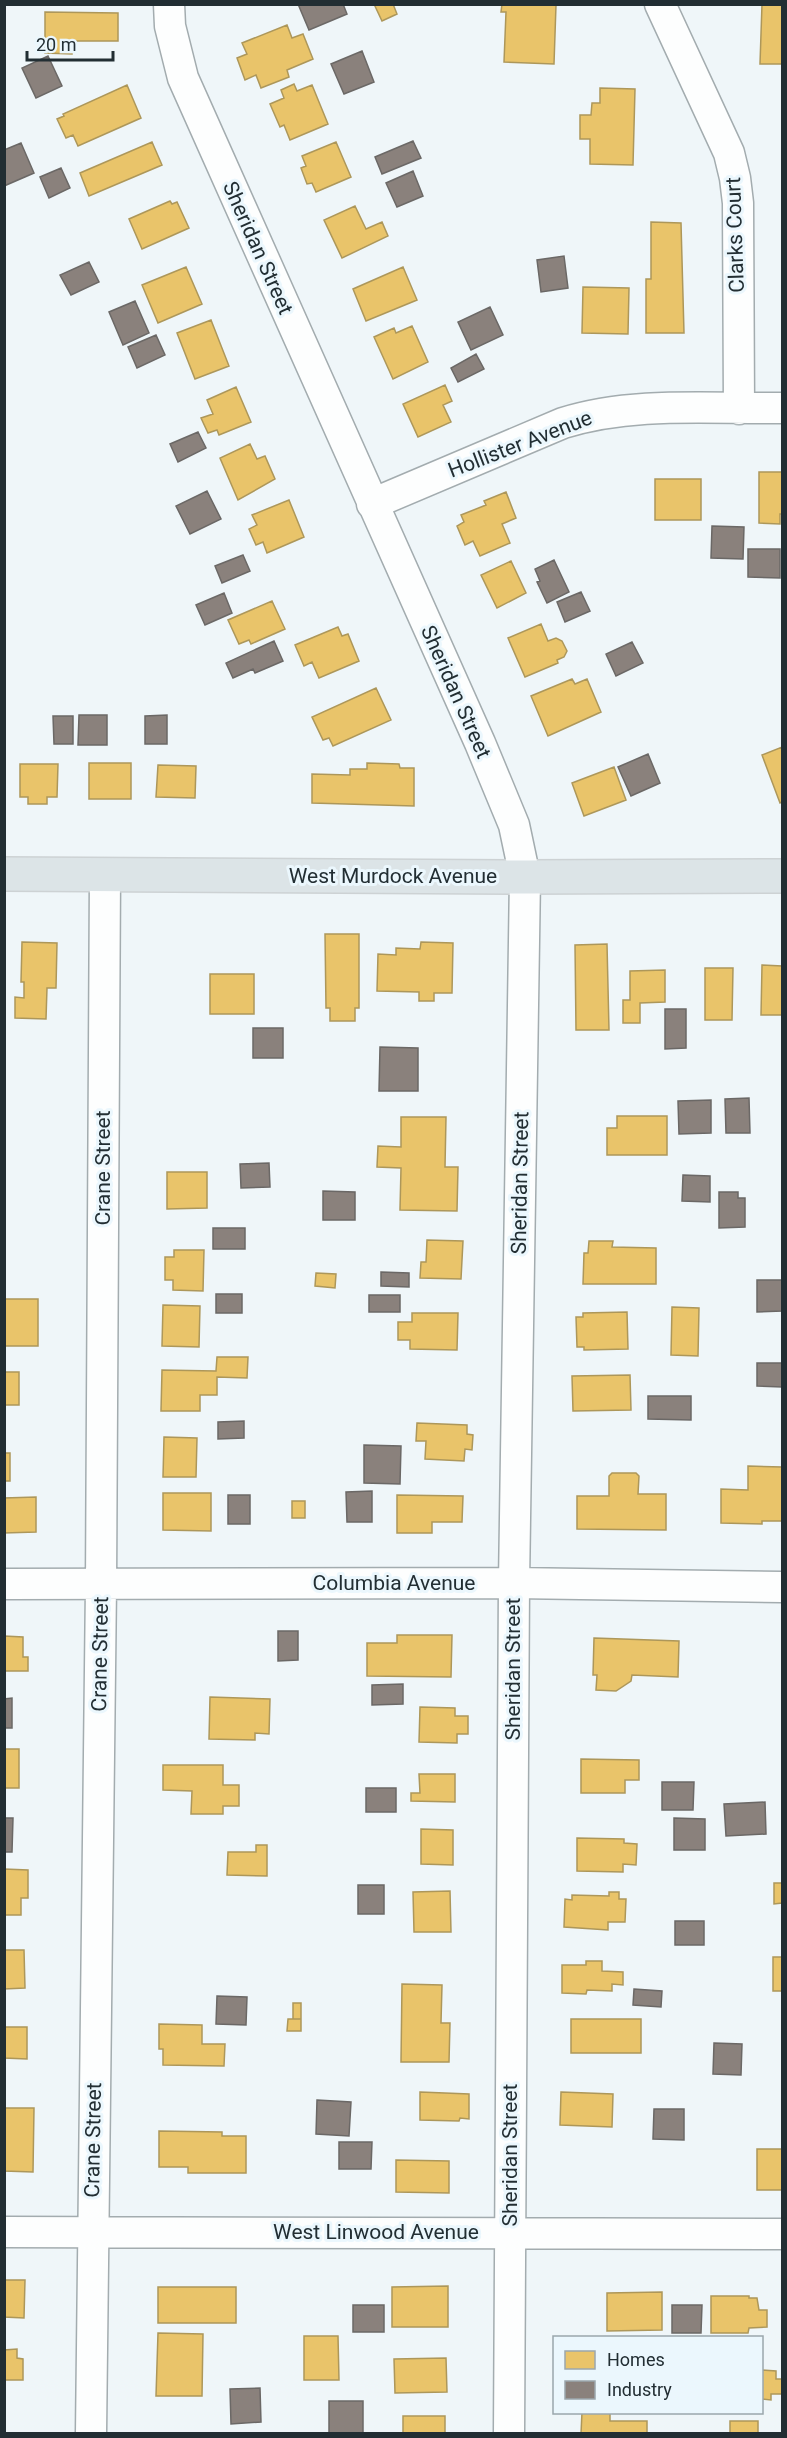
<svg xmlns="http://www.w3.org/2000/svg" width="787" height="2438" font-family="Roboto,sans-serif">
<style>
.homes{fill:#e9c46a;stroke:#ad975a;stroke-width:1.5}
.industry{fill:#8a817c;stroke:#6b6866;stroke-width:1.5}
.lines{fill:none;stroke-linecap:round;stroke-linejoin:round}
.minor-casing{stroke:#a3acaf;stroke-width:33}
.major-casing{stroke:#cdd2d4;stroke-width:36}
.minor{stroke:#fdfefe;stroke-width:30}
.major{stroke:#dce4e7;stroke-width:33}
.labels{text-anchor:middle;stroke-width:6;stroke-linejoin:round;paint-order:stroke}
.street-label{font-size:21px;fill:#222e33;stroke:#ebf7fd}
</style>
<rect width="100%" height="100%" fill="#eff6f9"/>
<path class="homes" d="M374,4H393L397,14L382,21Z
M502,4L556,5L554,64L504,62L506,12H501Z
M762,4H782V64H760Z
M45,12L118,13V41H72V54L45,53Z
M287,25L292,38L303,34L313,59L287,70L289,77L261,88L256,75L245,80L237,58L247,54L242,43Z
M294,84L297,91L312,85L328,124L290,140L284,125L280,127L270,104L284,98L281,90Z
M127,85L141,118L78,146L73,135L66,138L57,119L64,116L63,114Z
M600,88L635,89L633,165L590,164V139H580V115H591L592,103H600Z
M152,142L162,165L89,196L80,173Z
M336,142L351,177L316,192L312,183L307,184L301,168L306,166L302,156Z
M170,201L172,204L177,202L189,228L142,249L129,219Z
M355,206L366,229L382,222L388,236L342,258L324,220Z
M651,222L681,223L684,333H646V279H651Z
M186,267L202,304L158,323L142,285Z
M403,267L417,300L366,321L353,289Z
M583,287L629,288L628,334L582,333Z
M211,320L229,366L195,379L177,333Z
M412,326L428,362L393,379L374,337L394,328L396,333Z
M445,385L452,401L443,405L451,422L418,437L403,404Z
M236,387L251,422L219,435L217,430L208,433L201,418L213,414L207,400Z
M250,444L257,459L265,456L275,479L238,500L220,458Z
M759,472H782V514H780V524L759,523Z
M655,479H701V520H655Z
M506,492L516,518L502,524L510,543L480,556L473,541L465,545L457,526L464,522L461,515L486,505L484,501Z
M289,500L304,537L267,553L263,542L256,545L249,529L257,525L252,515Z
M511,561L526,593L497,608L481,575Z
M272,601L285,629L251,644L249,640L239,644L228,620Z
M541,624L548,641L556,638L562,641L567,651L564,657L557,660L558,663L525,677L508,638Z
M338,627L342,636L348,634L359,661L319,678L312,662L304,666L295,645Z
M572,679L575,684L587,679L601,712L548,736L531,696Z
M376,688L391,720L333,746L329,738L323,740L312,717Z
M782,747V802L780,803L762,755Z
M89,763H131V799H89Z
M367,763L399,764L400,768H414V806L312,803V774L350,775V769H367Z
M20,764H58L57,797H47V804H28V797H20Z
M158,765L196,766L195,798L156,797Z
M614,767L626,800L584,816L572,783Z
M325,934H359V1008H355V1021H330V1008H326Z
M22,942L57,943L56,988H47L46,1019L15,1018V997L24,998V982H21Z
M421,942L453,943L452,993H434V1001H419V992L377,991L378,954L396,955V948L420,949Z
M607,944L609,1030H576L575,945Z
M762,965L782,966V1015H761Z
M705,968H733L732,1020H705Z
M665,970V1002L640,1003V1023H623V1000H630V971Z
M210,974H254V1014H210Z
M617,1116H667V1155H607V1128H617Z
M401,1117H446L445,1167H458L457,1211L400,1210L401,1168L377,1167L378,1146L401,1147Z
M167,1172H207V1208L167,1209Z
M427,1240L463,1241L461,1279L420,1278L421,1262H426Z
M589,1241H613L612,1247L656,1248V1284H583L584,1253H588Z
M174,1250H204L203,1291L173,1290V1280H165V1257H174Z
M316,1273L336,1274L335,1288L315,1286Z
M4,1299H38V1346H4Z
M163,1305L200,1306L199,1347L162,1346Z
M672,1307L699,1308L698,1356L671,1355Z
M627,1312L628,1349L584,1350V1347H577L576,1317H583V1313Z
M412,1313H458L457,1350L410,1349V1340H398V1322H412Z
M217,1357H248L247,1378L217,1377V1395H200V1411H161L162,1370L216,1371Z
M4,1372H19V1405H4Z
M630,1375L631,1410L573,1411L572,1376Z
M417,1423L467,1425V1434L473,1435L472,1450L465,1449L464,1461L425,1459L426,1441H416Z
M164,1437L197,1438L196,1477H163Z
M4,1453H10V1481H4Z
M748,1466L782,1467V1521H762V1524L721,1523V1489L748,1490Z
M612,1473H636L639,1476L638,1494H666V1530L577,1529V1496H609V1476Z
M163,1493H211V1531L163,1530Z
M397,1495L463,1496L462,1522H432V1533H397Z
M36,1497V1532L4,1533V1498Z
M292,1501H305V1518H292Z
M397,1635H452L451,1677L367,1676V1643H397Z
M4,1636L23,1637V1657H28V1671H4Z
M594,1638L679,1641L678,1677L632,1675L631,1681L616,1691L596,1690L597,1675H593Z
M210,1697L270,1699L269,1734L255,1733V1740L209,1739Z
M420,1707L455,1708V1716H468V1734H457V1743L419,1742Z
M4,1749H19V1788H4Z
M581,1759L639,1760V1780H625V1793H581Z
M163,1765H223V1785H239V1806H223V1814H191L192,1791L163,1790Z
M419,1774H455V1802L411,1801V1793H420Z
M421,1829L453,1830V1865L421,1864Z
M577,1838L624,1839V1843L637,1844L636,1865L623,1864V1872L577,1871Z
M256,1845H267V1876L227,1875L228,1852H256Z
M4,1869L28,1870V1898H21V1915H4Z
M774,1883H782V1903L774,1904Z
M450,1891L451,1932H414L413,1892Z
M609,1892H619V1899H626L625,1922H608V1930L564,1927L565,1899L572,1900V1895L609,1896Z
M4,1950H24L25,1988L4,1989Z
M773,1957H782V1991H773Z
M586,1961H602V1971L623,1972V1985L612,1984V1991L587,1990L586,1994L562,1993V1965H586Z
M402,1984L442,1985L441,2023H450L449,2062H401Z
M293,2003H301V2019H293Z
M288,2019H301V2031H287Z
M571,2019H641V2053H571Z
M159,2024L202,2025V2044H225L224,2066L163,2065V2049H159Z
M4,2027H27V2059L4,2058Z
M420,2092L469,2094V2119L460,2118L459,2121L420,2120Z
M561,2092L613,2094L612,2127L560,2125Z
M4,2108H34L33,2172L4,2171Z
M159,2131L222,2132V2136H246V2173H188V2167H159Z
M757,2149H782V2190H757Z
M396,2160L449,2161V2193L396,2192Z
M4,2280H25L24,2318L4,2317Z
M448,2286V2327H392V2287Z
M158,2287H236V2323H158Z
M662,2292V2330L607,2331V2293Z
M711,2296H749V2298H757L759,2310H767V2327L749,2328L748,2333H711Z
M158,2333L203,2334L202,2396H156Z
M304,2336H338L339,2380H304Z
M17,2349V2358L23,2359V2380H4V2350Z
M446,2358L447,2392L395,2393L394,2359Z
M762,2370L776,2371V2379H782V2394H771V2400L762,2399Z
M582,2412H610V2421H647V2434H581Z
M403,2416H445V2434H403Z
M730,2421H758V2434H706L730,2433Z"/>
<path class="industry" d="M298,4H343L347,14L309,30Z
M362,51L374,82L344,94L331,64Z
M48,56L62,86L36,98L22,68Z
M413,141L421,158L382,174L375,157Z
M21,143L34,173L4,186V150Z
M61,168L70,188L49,198L40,177Z
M413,171L423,196L397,207L386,183Z
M564,256L568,288L541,292L537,260Z
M89,262L99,282L71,295L60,275Z
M135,301L149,333L123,345L109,312Z
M490,307L503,335L471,350L458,322Z
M156,335L165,355L137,368L128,347Z
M476,354L484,369L458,382L451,368Z
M198,432L206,448L178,462L170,444Z
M207,491L221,519L190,534L176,506Z
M712,526L744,527L743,559L711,558Z
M748,549H780V578L748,577Z
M243,555L250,571L222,583L215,566Z
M554,560L569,592L547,603L537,582L540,581L535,569Z
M581,592L590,611L565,622L557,602Z
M224,593L232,613L205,625L196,605Z
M274,641L283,661L255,673L253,669L233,678L226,663Z
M632,642L643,663L616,676L606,654Z
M79,715H107V745H78Z
M167,715V744H145V716Z
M53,716H73V744H54Z
M648,754L660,783L631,796L618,767Z
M665,1009H686V1048L665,1049Z
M253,1028H283V1058H253Z
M380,1047L418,1048V1091H379Z
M749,1098L750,1133H726L725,1099Z
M711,1100V1133L679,1134L678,1101Z
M269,1163L270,1187L241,1188L240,1164Z
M683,1175L710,1176V1202L682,1201Z
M323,1191L355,1192V1220H323Z
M719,1192H738V1198H745V1227L719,1228Z
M213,1228H245V1249H213Z
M381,1272L409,1273V1287L381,1286Z
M757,1280H782V1311L757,1312Z
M216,1294H242V1313H216Z
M369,1295H400V1312H369Z
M757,1363H782V1387L757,1386Z
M648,1396H691V1420L648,1419Z
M244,1421V1438L218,1439V1422Z
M364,1445L401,1446L400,1484L364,1483Z
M372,1491V1522H347L346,1492Z
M228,1495H250V1524H228Z
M278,1631H298V1660L278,1661Z
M403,1684V1704L372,1705V1685Z
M12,1698V1728H4V1699Z
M662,1782H694L693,1810H662Z
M366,1788H396V1812H366Z
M765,1802L766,1834L726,1836L724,1804Z
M4,1818H13L12,1852H4Z
M674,1818L705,1819V1850H674Z
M358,1885H384V1914H358Z
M675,1921H704V1945H675Z
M634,1989L662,1991L661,2007L633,2005Z
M217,1996L247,1997L246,2025L216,2024Z
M714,2043L742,2044L741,2075L713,2074Z
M317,2100L351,2102L349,2136L316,2134Z
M654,2109H684V2140L653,2139Z
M339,2142H372L371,2169H339Z
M353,2305H384V2332H353Z
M672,2305H702L701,2333H672Z
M260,2388L261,2422L231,2424L230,2389Z
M329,2401H363V2434H329Z"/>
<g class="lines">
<g class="minor-casing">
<path id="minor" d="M169,4L170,26L183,78L480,743L514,825L525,877L514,1583L509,2434
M660,4L729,153L735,178L738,203L739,409
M372,504L563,423C633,401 710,409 782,408
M4,1584L514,1583L782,1587
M4,2232L782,2234
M91,2434L101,1585L105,874"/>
</g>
<g class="major-casing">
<path id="major" d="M4,874L525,877L782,876"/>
</g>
<use href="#minor" class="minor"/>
<use href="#major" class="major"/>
</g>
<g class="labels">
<g class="street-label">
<text transform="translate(735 235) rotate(-92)" y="7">Clarks Court</text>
<text transform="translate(258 248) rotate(66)" y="7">Sheridan Street</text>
<text transform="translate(520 444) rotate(-21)" y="7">Hollister Avenue</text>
<text transform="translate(456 692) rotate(66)" y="7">Sheridan Street</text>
<text x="393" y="883">West Murdock Avenue</text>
<text transform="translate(103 1168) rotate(-90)" y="7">Crane Street</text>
<text transform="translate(520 1183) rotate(-89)" y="7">Sheridan Street</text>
<text x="394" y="1590">Columbia Avenue</text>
<text transform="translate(100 1654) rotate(-89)" y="7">Crane Street</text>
<text transform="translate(513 1669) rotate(-90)" y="7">Sheridan Street</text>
<text transform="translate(93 2140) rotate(-89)" y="7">Crane Street</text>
<text transform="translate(510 2155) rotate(-90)" y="7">Sheridan Street</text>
<text x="376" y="2239">West Linwood Avenue</text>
</g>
</g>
<rect width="787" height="2438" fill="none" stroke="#222e33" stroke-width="12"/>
<rect x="553" y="2336" width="210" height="78" fill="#ebf7fd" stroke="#9ba7ac" stroke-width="1.5"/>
<rect x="565" y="2351" width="30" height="18" fill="#e9c46a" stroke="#9ba7ac" stroke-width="1.5"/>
<text x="607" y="2366" font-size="18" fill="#222e33">Homes</text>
<rect x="565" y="2381" width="30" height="18" fill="#8a817c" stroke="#9ba7ac" stroke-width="1.5"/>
<text x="607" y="2396" font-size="18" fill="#222e33">Industry</text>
<path d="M27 51v9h86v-9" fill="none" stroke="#222e33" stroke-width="3"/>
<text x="36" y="51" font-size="18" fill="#222e33" stroke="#ebf7fd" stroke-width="4.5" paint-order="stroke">20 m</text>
</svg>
